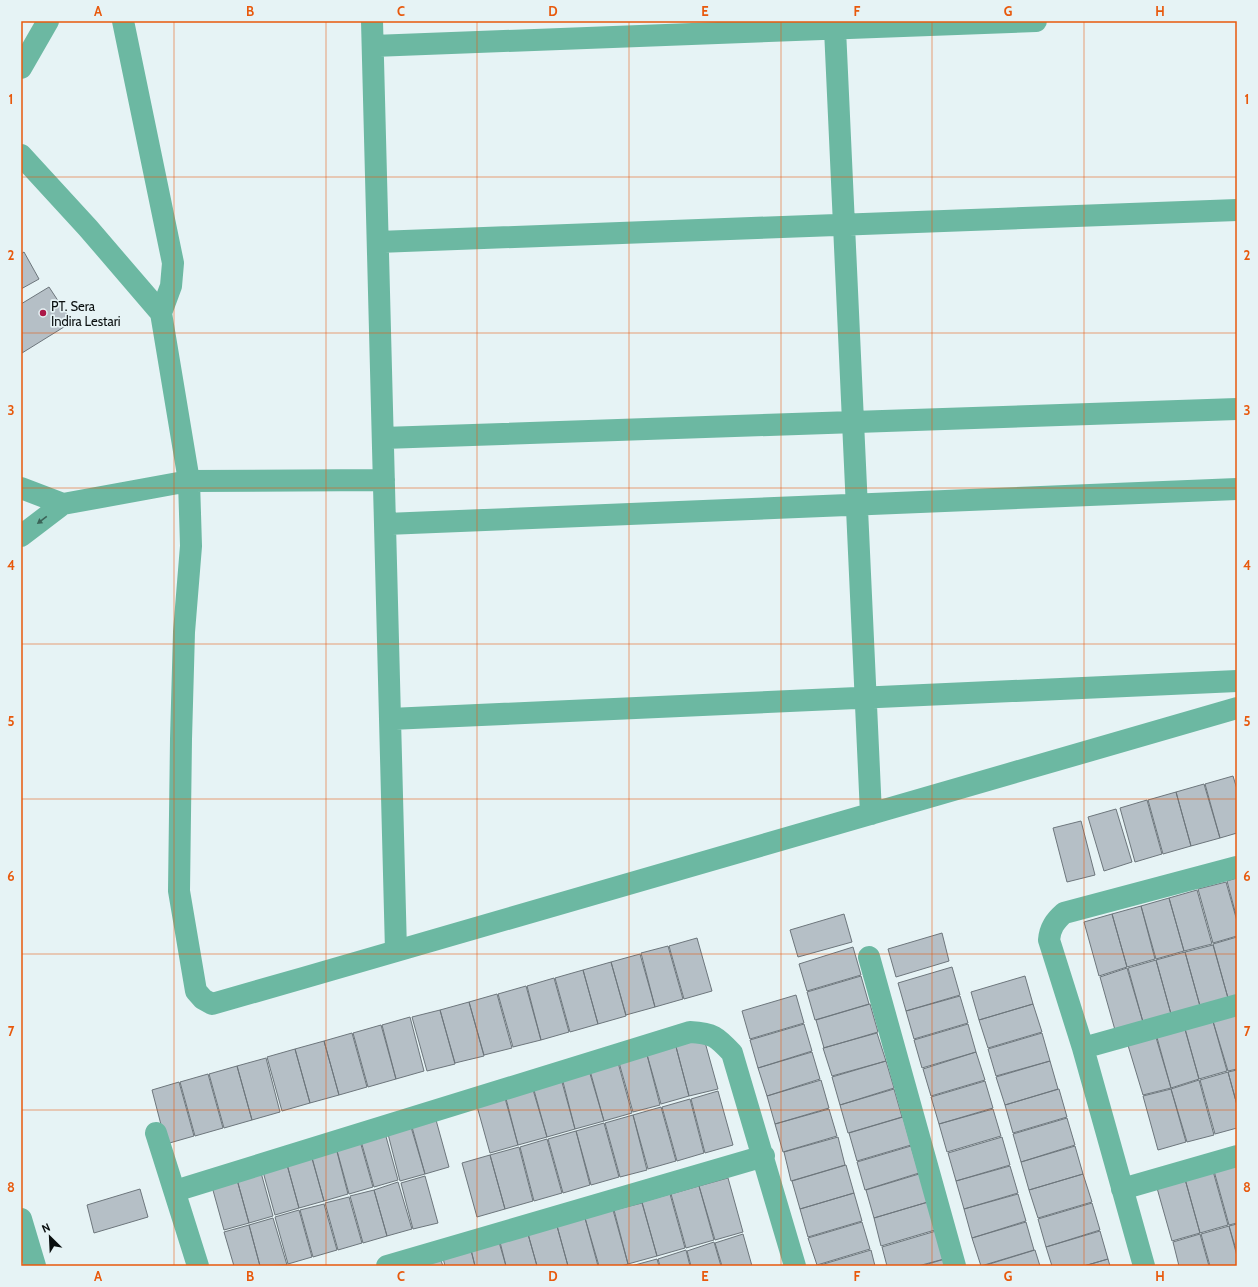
<svg xmlns="http://www.w3.org/2000/svg" width="1258" height="1287" font-family="Cabin,sans-serif">
<style>
.building{fill:#b5bfc6;stroke:#6d767c}
.lines{fill:none;stroke-linecap:round;stroke-linejoin:round}
.minor{stroke:#6cb8a2;stroke-width:22}
.oneway{fill:#3b6458}
.grid{fill:none;stroke:#e8590c;stroke-width:1;stroke-opacity:0.55}
.poi-dot{fill:#ac1848;stroke:#e6f3f5;stroke-width:1.5}
.labels{text-anchor:middle;stroke-width:3.5;stroke-linejoin:round;paint-order:stroke}
.poi-label{font-size:13px;fill:#0a0f0f;stroke:#e6f3f5;text-anchor:start}
.neatline{fill:none;stroke:#e8590c;stroke-width:1.5}
.grid-label{font-size:13px;text-anchor:middle;font-weight:bold;fill:#e8590c}
</style>
<rect width="100%" height="100%" fill="#e6f3f5"/>
<path class="building" d="M24,252L39,279L21,289V254Z
M49,287L72,322L22,353L21,304Z
M1233,776L1237,789V833L1220,838L1205,784Z
M1204,784L1220,838L1191,846L1176,792Z
M1176,792L1191,846L1163,854L1148,800Z
M1147,800L1162,854L1135,862L1120,808Z
M1116,809L1132,862L1104,871L1088,817Z
M1081,821L1095,875L1067,882L1053,828Z
M1237,878V919L1227,881Z
M1226,882L1237,921V936L1213,943L1198,889Z
M1197,890L1212,944L1184,951L1169,898Z
M1169,898L1184,951L1156,959L1141,906Z
M1141,906L1155,959L1127,967L1112,914Z
M844,914L852,942L798,957L790,930Z
M1112,914L1127,967L1099,976L1084,922Z
M942,933L949,961L896,977L888,949Z
M1237,937V996L1228,998L1213,944Z
M697,938L712,991L684,999L669,946Z
M1213,945L1228,998L1200,1006L1185,952Z
M668,946L683,999L655,1007L641,953Z
M853,947L861,975L807,991L799,964Z
M1185,952L1200,1006L1171,1014L1156,960Z
M640,954L655,1007L626,1015L611,962Z
M1156,960L1171,1014L1143,1022L1128,968Z
M611,962L626,1016L598,1024L583,970Z
M952,967L960,995L906,1011L898,983Z
M1127,968L1143,1022L1115,1030L1100,977Z
M583,970L598,1024L570,1032L555,978Z
M861,976L869,1004L815,1020L807,992Z
M1025,976L1033,1004L979,1020L971,992Z
M554,978L569,1032L541,1040L527,986Z
M526,986L541,1040L513,1047L498,994Z
M497,994L512,1048L484,1055L469,1002Z
M796,995L804,1023L750,1039L742,1011Z
M960,996L968,1023L914,1039L906,1011Z
M469,1002L484,1056L455,1063L440,1010Z
M870,1004L878,1032L824,1048L816,1020Z
M1033,1004L1042,1032L988,1048L979,1020Z
M440,1010L455,1064L427,1071L412,1017Z
M1237,1011V1069L1228,1071L1212,1018Z
M410,1017L424,1071L396,1079L382,1025Z
M1212,1018L1227,1071L1199,1079L1184,1025Z
M804,1024L812,1051L758,1068L750,1040Z
M968,1024L976,1052L922,1068L914,1040Z
M381,1025L396,1079L368,1087L353,1033Z
M1184,1026L1199,1079L1171,1088L1156,1034Z
M352,1033L367,1087L339,1095L324,1041Z
M877,1033L886,1061L832,1076L823,1048Z
M1042,1033L1050,1061L996,1076L988,1049Z
M1155,1034L1171,1088L1143,1095L1127,1042Z
M703,1035L718,1089L689,1096L675,1043Z
M324,1041L339,1095L310,1103L295,1049Z
M675,1043L689,1096L661,1104L646,1051Z
M295,1049L310,1103L282,1111L267,1057Z
M646,1051L660,1105L633,1112L618,1059Z
M812,1052L820,1079L767,1096L758,1068Z
M976,1052L985,1080L931,1096L923,1069Z
M266,1058L280,1112L252,1120L237,1066Z
M617,1059L632,1113L604,1121L589,1067Z
M886,1061L894,1088L840,1105L832,1077Z
M1050,1061L1058,1089L1005,1105L996,1077Z
M237,1066L252,1120L224,1128L209,1074Z
M588,1067L604,1121L575,1129L561,1074Z
M1237,1070V1105L1228,1072Z
M1228,1072L1237,1105V1128L1215,1134L1200,1080Z
M208,1074L223,1128L195,1136L180,1082Z
M560,1075L575,1129L547,1137L532,1083Z
M821,1080L829,1108L775,1124L767,1096Z
M1199,1080L1214,1135L1187,1142L1171,1089Z
M985,1081L993,1108L939,1124L931,1097Z
M179,1082L194,1136L166,1144L152,1090Z
M531,1083L547,1137L518,1145L504,1091Z
M894,1089L902,1117L848,1133L840,1105Z
M1059,1089L1067,1117L1013,1133L1005,1105Z
M1171,1089L1186,1142L1158,1150L1143,1096Z
M503,1091L518,1145L490,1153L475,1099Z
M718,1091L733,1145L705,1153L691,1099Z
M690,1099L704,1153L677,1161L662,1107Z
M661,1107L676,1161L648,1169L633,1115Z
M829,1109L837,1136L783,1152L775,1124Z
M993,1109L1001,1136L947,1152L939,1124Z
M633,1115L647,1170L620,1177L605,1123Z
M903,1117L911,1145L857,1161L849,1133Z
M1067,1118L1075,1145L1021,1162L1013,1134Z
M436,1120L449,1167L425,1174L412,1127Z
M604,1123L619,1177L591,1185L576,1131Z
M411,1127L425,1174L400,1181L388,1134Z
M576,1131L590,1185L563,1193L548,1139Z
M385,1133L398,1180L374,1187L361,1141Z
M838,1137L845,1165L791,1181L784,1152Z
M1002,1137L1010,1165L956,1181L948,1153Z
M547,1139L562,1193L534,1201L520,1147Z
M360,1141L373,1187L349,1194L336,1147Z
M911,1146L919,1173L865,1190L857,1162Z
M1075,1146L1083,1174L1029,1190L1021,1162Z
M519,1147L533,1201L505,1209L490,1155Z
M336,1148L348,1194L324,1201L311,1154Z
M311,1155L324,1201L299,1208L286,1161Z
M490,1155L505,1209L477,1217L462,1163Z
M286,1161L299,1208L275,1215L262,1168Z
M846,1165L854,1193L800,1209L792,1181Z
M1237,1165V1223L1229,1225L1214,1171Z
M1010,1166L1018,1193L964,1209L956,1181Z
M260,1169L273,1216L249,1223L236,1176Z
M1213,1171L1228,1225L1200,1233L1185,1179Z
M919,1174L928,1202L874,1218L866,1190Z
M1083,1174L1092,1202L1038,1218L1029,1190Z
M236,1176L249,1223L224,1230L211,1183Z
M425,1176L438,1223L413,1229L401,1183Z
M728,1178L743,1232L715,1240L699,1186Z
M1185,1179L1200,1233L1172,1241L1157,1188Z
M398,1182L412,1229L387,1236L374,1190Z
M699,1186L714,1240L686,1248L671,1194Z
M140,1189L148,1217L94,1233L87,1205Z
M374,1190L387,1236L363,1243L350,1196Z
M854,1193L862,1221L808,1237L800,1209Z
M670,1194L685,1248L657,1256L642,1202Z
M1018,1194L1026,1221L972,1238L964,1209Z
M349,1197L362,1243L338,1250L325,1203Z
M928,1202L935,1230L881,1246L874,1218Z
M642,1203L657,1256L628,1264L614,1210Z
M1092,1203L1100,1230L1046,1247L1038,1219Z
M324,1204L337,1250L313,1257L300,1210Z
M299,1210L312,1257L288,1264L275,1217Z
M613,1210L628,1264L621,1266H599L585,1218Z
M273,1218L287,1265L260,1266L249,1225Z
M585,1218L598,1266H568L557,1226Z
M862,1222L870,1249L817,1265L808,1238Z
M1026,1222L1034,1250L981,1266L972,1238Z
M1237,1224V1253L1229,1226Z
M249,1225L260,1266H234L224,1232Z
M557,1226L568,1266H537L528,1234Z
M1229,1226L1237,1256V1266H1210L1201,1234Z
M936,1231L944,1259L918,1266H887L882,1247Z
M1100,1231L1108,1259L1084,1266H1052L1046,1247Z
M528,1234L537,1266H506L500,1242Z
M743,1234L752,1266H722L715,1243Z
M1200,1234L1209,1266H1179L1173,1242Z
M499,1242L506,1266H475L471,1250Z
M714,1242L721,1266H691L687,1251Z
M471,1250L475,1266H445L443,1258Z
M686,1250L690,1266H660L658,1259Z
M871,1250L875,1266H817Z
M1035,1250L1040,1266H983Z
M440,1258L443,1266H412Z
M657,1259L659,1266H631Z
M945,1259L947,1266H921Z
M1108,1259L1110,1266H1084Z"/>
<g class="lines">
<path class="minor" d="M123,21L173,263L171,286L161,313L189,481L191,546L184,632L181,739L179,891L196,991L203,999L212,1004L303,978L1237,708
M372,21L396,951
M835,29L871,814
M373,46L1036,21
M21,68L48,21
M21,155L88,228L161,313
M378,242L1237,210
M383,438L1237,409
M21,488L63,504
M386,524L1237,489
M21,536L63,504L189,481L384,480
M390,719L1237,681
M869,957L955,1266
M1083,1048L1237,1005
M156,1133L198,1266
M1122,1189L1237,1156
M175,1191L690,1032C713,1033 717,1037 732,1053L795,1266
M21,1219L35,1266
M387,1266L764,1156
M1144,1266L1083,1048L1049,940C1050,928 1055,921 1064,913L1237,867"/>
</g>
<defs><path id="oneway-solid" d="M-6-.8H1V-3.2L6.5 0L1 3.2V.8H-6Z"/></defs>
<use class="oneway" href="#oneway-solid" transform="translate(42 520) rotate(143)"/>
<path class="grid" d="M174,21V1266M326,21V1266M477,21V1266M629,21V1266M781,21V1266M932,21V1266M1084,21V1266M21,177H1237M21,333H1237M21,488H1237M21,644H1237M21,799H1237M21,954H1237M21,1110H1237"/>
<circle class="poi-dot" cx="43" cy="313" r="4"/>
<g class="labels">
<g class="poi-label">
<text x="51" y="311">PT. Sera<tspan x="51" dy="15">Indira Lestari</tspan></text>
</g>
</g>
<rect width="1258" height="1287" fill="none" stroke="#e6f3f5" stroke-width="44"/>
<g transform="translate(50 1237) rotate(336)" stroke="#e6f3f5" stroke-width="3" paint-order="stroke">
<path d="M0-3L7 15L0 10L-7 15Z" fill="#0a0f0f"/>
<text y="-6" font-size="11" font-weight="bold" text-anchor="middle" fill="#0a0f0f">N</text>
</g>
<rect x="22" y="22" width="1214" height="1243" class="neatline"/>
<g class="grid-label">
<text x="98" y="16">A</text>
<text x="250" y="16">B</text>
<text x="401" y="16">C</text>
<text x="553" y="16">D</text>
<text x="705" y="16">E</text>
<text x="857" y="16">F</text>
<text x="1008" y="16">G</text>
<text x="1160" y="16">H</text>
<text x="11" y="104">1</text>
<text x="1247" y="104">1</text>
<text x="11" y="260">2</text>
<text x="1247" y="260">2</text>
<text x="11" y="415">3</text>
<text x="1247" y="415">3</text>
<text x="11" y="570">4</text>
<text x="1247" y="570">4</text>
<text x="11" y="726">5</text>
<text x="1247" y="726">5</text>
<text x="11" y="881">6</text>
<text x="1247" y="881">6</text>
<text x="11" y="1036">7</text>
<text x="1247" y="1036">7</text>
<text x="11" y="1192">8</text>
<text x="1247" y="1192">8</text>
<text x="98" y="1281">A</text>
<text x="250" y="1281">B</text>
<text x="401" y="1281">C</text>
<text x="553" y="1281">D</text>
<text x="705" y="1281">E</text>
<text x="857" y="1281">F</text>
<text x="1008" y="1281">G</text>
<text x="1160" y="1281">H</text>
</g>
</svg>
